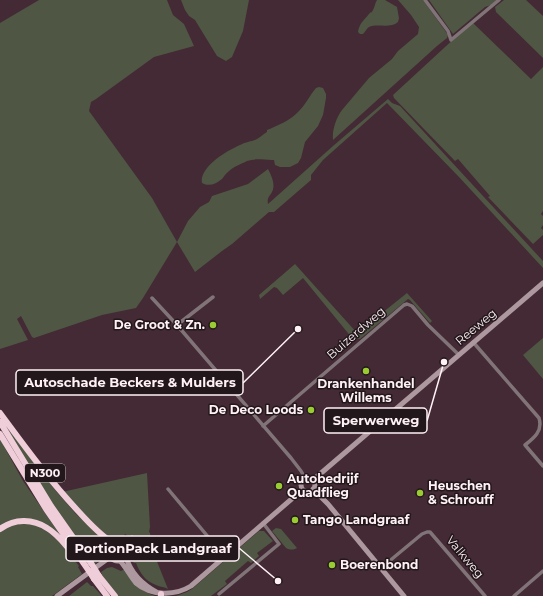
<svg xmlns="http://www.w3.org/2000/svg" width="543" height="596" font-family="Montserrat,sans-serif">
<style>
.green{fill:#4f5644}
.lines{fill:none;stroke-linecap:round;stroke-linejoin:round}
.street{stroke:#817478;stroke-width:3.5}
.secondary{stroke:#ae989f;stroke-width:5}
.highway{stroke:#efcdd9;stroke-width:6}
.highway-bridge{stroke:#efcdd9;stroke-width:6}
.poi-dot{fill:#9bcb32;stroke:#22171b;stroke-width:1.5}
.labels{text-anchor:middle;stroke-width:3;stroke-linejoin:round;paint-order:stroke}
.shield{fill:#22171b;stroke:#bdb0b4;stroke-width:1}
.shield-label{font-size:11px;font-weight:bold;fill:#fff1f5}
.poi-label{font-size:12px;font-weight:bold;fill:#fff1f5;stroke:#22171b;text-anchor:start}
.street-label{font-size:12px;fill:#fff1f5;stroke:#22171b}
.leader{fill:none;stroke:#fff1f5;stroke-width:1.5}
.callout-dot{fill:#fff1f5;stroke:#22171b;stroke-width:1.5}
.callout{fill:#22171b;stroke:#fff1f5;stroke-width:1.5}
.callout-label{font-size:13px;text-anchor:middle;font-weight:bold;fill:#fff1f5}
</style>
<rect width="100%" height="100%" fill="#432a34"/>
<path class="green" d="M39,0H167L173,15L184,24L194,46L154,57L96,99L91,102L89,111L152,198L177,242L188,221L200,207L209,202L212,196L248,184L268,169C271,175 276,184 272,192C269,197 267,198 268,204L333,146L388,99L392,103L400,106L543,261V268L459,177L387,103L323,160L311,175V180L274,212H269L232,244L222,251L195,272L177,242L143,298L136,308L102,315L34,338L32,337L21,316L17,319L28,340L0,349V23Z
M181,0H249L243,31L232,57L226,61L217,56L195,20L189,16L185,10Z
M377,0H385L397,7L399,18L398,22C390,29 377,23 369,27C367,28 365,32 363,34H360L358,32C359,24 364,20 369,14C373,10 370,15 373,10C375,6 375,3 377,0Z
M398,0H423L446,32L448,35L447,38L437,46L333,140C332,130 336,118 342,110L369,78L392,59L398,51L418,34L419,27L411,15Z
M429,0H497L491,5L485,7L453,34Z
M504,0H526L543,16V58L496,12L495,7Z
M473,23L531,79L543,67V211L541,214L543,216V225L541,228L543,230V235L533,244L488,197L490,196L458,159L455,161L394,98L393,95L457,36Z
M319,87L323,88L326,94V98L323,115L318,126L305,142L301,158L298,163L290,167H280L275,165L274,160H272C264,160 255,158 247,161C241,164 233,167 228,172C225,174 224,177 222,179C216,184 209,187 202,183C199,169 223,153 234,148C238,146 243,143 248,142C251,141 254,141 257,139C261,137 263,134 267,132V130C277,126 291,120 299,111C306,104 310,95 316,88Z
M295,264L357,333L407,293L432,321L430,323L410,300L408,299L360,339L352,338L303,278L283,295L277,288L274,287L260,299L259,295Z
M543,338V379L523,355Z
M0,418L56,491L76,514L109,544L108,546L105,556L95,564L60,516Z
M0,439L23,481L63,539L34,521L0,527Z
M147,473L150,527L149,532L150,533L152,549L168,589C165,587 160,587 156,585C145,581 140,573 136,563H134L132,561H129V546L131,542L125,540L128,536L125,534C123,538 120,540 115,540C103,539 71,502 62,492Z
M28,523L47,529L64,546L79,566L78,567L82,574L52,596H0V531L12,525Z
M276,528L281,529L297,548C293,550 290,550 286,548L272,531Z
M259,531H264L273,541L257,553L259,556L251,563L248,561L225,581L227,584L211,596H176L187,592L192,589Z
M112,567L121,571L125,569C134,583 138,590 155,596H117L102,575L101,572L107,568Z
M87,582L91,586H93L102,596H69Z"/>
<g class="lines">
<path class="street" d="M425,0L448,31L451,40L499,0
M152,298L177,325L291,458L301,471L305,478
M177,325L213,297
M473,342L539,418C543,431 534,438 525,445L543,466
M263,426L404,305L407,304L412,306L428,325L459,355
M168,489L225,557
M381,568L422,534L427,532H430L485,596
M219,594L279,544L263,523
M514,596L543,571"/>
<path class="secondary" d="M301 485a7 7 0 1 1 14 0a7 7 0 1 1-14 0Z
M313,480L543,283
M313,489L328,504L404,596
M108 551a10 10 0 1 1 20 0a10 10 0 1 1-20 0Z
M126,545L132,538
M126,557C131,574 143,585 158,593
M120,561C126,567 130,576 136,583C151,596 175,596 191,586L302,490
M57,596L110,557"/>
<path class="highway" d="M0,413C25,447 50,481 79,512C89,523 100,535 113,543
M0,422L51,506L91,563
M0,434L46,509L89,571
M0,529C14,519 32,518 47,528C56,533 63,542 70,550
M99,576L115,596
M94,579L107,596
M161,596V594"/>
<path class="highway-bridge" d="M91,563L99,576
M89,571L94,579"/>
</g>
<g class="poi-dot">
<circle cx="213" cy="325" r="4"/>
<circle cx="366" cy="371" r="4"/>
<circle cx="311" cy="410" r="4"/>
<circle cx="279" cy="486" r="4"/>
<circle cx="420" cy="493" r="4"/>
<circle cx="295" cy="520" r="4"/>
<circle cx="332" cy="565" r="4"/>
</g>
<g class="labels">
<rect class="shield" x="25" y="464" width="40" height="18" rx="3"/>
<g class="shield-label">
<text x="45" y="477">N300</text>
</g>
<g class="poi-label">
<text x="205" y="329" text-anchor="end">De Groot &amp; Zn.</text>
<text x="366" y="388" text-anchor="middle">Drankenhandel<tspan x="366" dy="14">Willems</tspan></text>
<text x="303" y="414" text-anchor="end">De Deco Loods</text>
<text x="287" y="483">Autobedrijf<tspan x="287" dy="14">Quadflieg</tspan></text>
<text x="428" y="490">Heuschen<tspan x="428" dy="14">&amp; Schrouff</tspan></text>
<text x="303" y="524">Tango Landgraaf</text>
<text x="340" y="569">Boerenbond</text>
</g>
<g class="street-label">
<text transform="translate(476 327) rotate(-40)" y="4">Reeweg</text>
<text transform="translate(356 333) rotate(-41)" y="4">Buizerdweg</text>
<text transform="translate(465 557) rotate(50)" y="4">Valkweg</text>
</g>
</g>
<path class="leader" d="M298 329L243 383M444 362L427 421M278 581L239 548"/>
<g class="callout-dot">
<circle cx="298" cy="329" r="4"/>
<circle cx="444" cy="362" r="4"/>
<circle cx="278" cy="581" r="4"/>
</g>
<g class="callout">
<rect x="16" y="370" width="227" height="25" rx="4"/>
<rect x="324" y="408" width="103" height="25" rx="4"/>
<rect x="66" y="536" width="173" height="25" rx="4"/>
</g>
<g class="callout-label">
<text x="130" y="387">Autoschade Beckers &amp; Mulders</text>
<text x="376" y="425">Sperwerweg</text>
<text x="153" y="553">PortionPack Landgraaf</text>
</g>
</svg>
